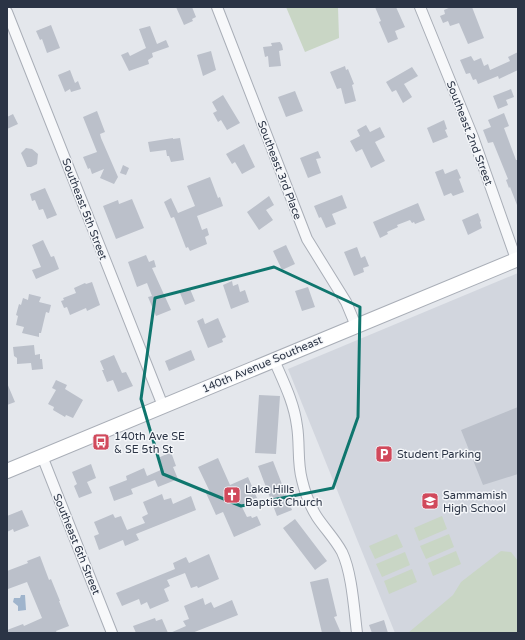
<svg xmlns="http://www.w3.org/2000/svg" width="525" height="640" font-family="'Varela Round',sans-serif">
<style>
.built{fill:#d2d6de}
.green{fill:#c9d6c5}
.water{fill:#9fb4cc}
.building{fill:#bbc0ca}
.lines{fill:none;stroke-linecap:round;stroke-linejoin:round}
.street-casing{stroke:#a9aeb7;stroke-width:12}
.secondary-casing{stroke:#a9aeb7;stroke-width:16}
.street{stroke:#f7f8fa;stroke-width:10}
.secondary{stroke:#fff;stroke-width:14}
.marked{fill:none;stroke:#0f766e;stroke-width:3;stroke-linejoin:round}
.labels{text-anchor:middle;stroke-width:3;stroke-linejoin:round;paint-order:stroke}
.street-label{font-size:11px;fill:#2b3445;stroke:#f4f6f9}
.poi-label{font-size:11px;fill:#2b3445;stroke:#f4f6f9;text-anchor:start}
</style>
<rect width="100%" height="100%" fill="#e4e7ec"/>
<path class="built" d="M518,273V633H395L288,369Z"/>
<path class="green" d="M286,7H338L339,38L305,52Z
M442,516L447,529L419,541L414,528Z
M397,534L403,547L375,559L369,546Z
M449,534L454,547L426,559L420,546Z
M456,551L461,564L433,576L428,563Z
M501,551L511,552L518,561V633H408L453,595L461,582Z
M405,552L410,565L382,577L376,564Z
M412,569L417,582L389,594L384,581Z"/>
<path class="water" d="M21,595H25L26,610L18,611V606L13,602L14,598H20Z"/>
<path class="building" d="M176,7H192L196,17L192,19L193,21L184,25Z
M375,7H396L405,27L395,31L398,39L388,43L379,22L381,21Z
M451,7H472L484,38L468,44L459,23L450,26L448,21L443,23L440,16L445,14L444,10Z
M51,25L60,48L47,53L42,39L40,40L36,31Z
M150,26L157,44L166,40L169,47L152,53L153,57L148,60L149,64L129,71L121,55L128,52L130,56L146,48L139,29Z
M280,42L282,45L283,50L279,51L281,66L269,67L268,56L265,57L263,47L272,46L271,43Z
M211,51L216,70L203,76L197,55Z
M518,52V70L499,79L498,76L478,84L476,79L473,80L470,73L466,74L460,60L471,56L474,61L481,58L484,66L488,64L490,70L510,61L508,57Z
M345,66L346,70L348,69L354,84L352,85L356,101L345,104L341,88L337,89L330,72Z
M412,67L418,76L404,84L412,97L403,103L396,90L392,92L386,82Z
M70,70L75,83L78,81L81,89L71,92L70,89L65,92L58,75Z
M511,89L514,97L506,100L508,105L498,109L493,96Z
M295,91L303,111L286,117L278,97Z
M223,95L240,123L227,130L221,120L218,122L213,113L217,111L212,102Z
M97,111L105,132L100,134L101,138L118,177L114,184L100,178L104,169L92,174L90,168L88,169L83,157L97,152L83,117Z
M504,113L509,126L504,128L516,160H518L517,205L510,187L509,188L506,180L508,179L493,142L488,143L483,130L491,127L488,120Z
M13,114L18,124L7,129V117Z
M444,120L447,129L445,130L448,137L433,143L427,128Z
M366,125L370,132L380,127L385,137L375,142L385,161L371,168L362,149L356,152L350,141L360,136L357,130Z
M173,138V139L180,138L184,160L171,162L169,156H167L166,150L150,152L148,142Z
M244,144L255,167L242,174L235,162L232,164L226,154Z
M26,148L32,149L38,154L37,164L31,167H27L21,153Z
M318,151L321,158L316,159L321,173L308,178L300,158Z
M123,165L129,168L126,175L120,173Z
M443,169L445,174L457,169L461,178L459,179L464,192L453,196L451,193L444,196L435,172Z
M210,177L218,198L220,197L223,206L197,216L202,230L207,228L209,235L205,237L207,244L190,251L188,247L186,248L174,217L171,218L164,202L171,198L178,213L195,206L187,186Z
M45,188L57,215L47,219L43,209L39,210L35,200L32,201L30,194Z
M342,195L347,208L332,214L336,224L326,228L321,217L319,218L314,206Z
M269,196L274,205L266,210L273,220L259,230L247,212Z
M132,199L144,228L116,239L103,206L118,200L119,204Z
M418,203L425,220L415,224L414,222L412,223L410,220L397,225L398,227L387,232L388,234L380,238L373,222Z
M478,213L481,221L480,222L482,228L468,235L462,220Z
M43,240L51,257L54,256L59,269L36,279L32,270L41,267L32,245Z
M286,245L295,264L282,270L273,251Z
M357,247L361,258L365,256L369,266L363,268L364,272L354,276L344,252Z
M146,255L149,262L154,260L156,267L152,268L171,310L156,316L148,297L152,296L147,283L137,287L128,262Z
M232,281L233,286L238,284L240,292L245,290L249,302L231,309L223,285Z
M92,282L100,305L87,311L86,308L70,315L67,307L64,308L61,301L64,300L63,298L76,293L74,288L85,283L86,284Z
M308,287L315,307L302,311L295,291Z
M190,289L195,301L185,305L180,293Z
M29,294L41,297L39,302L51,305L49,313L46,312L41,333H39V337L22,333L24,327L16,325L18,316L16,315L19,304L21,305L23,298L28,300Z
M203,318L205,324L218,318L226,337L222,339L223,342L208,348L197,321Z
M34,345L35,355L40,354V359H42L43,369L32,370L31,363L17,364V358L14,356L13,347Z
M191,350L195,360L169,371L165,361Z
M114,355L122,373L126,372L133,386L118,392L113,380L107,382L102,370H104L100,361Z
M56,380L67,385L65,389L83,400L73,418L66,415L65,417L53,410L54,407L48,404L56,390L52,388Z
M7,383L15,402L7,405Z
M259,395L280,396L276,454L255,453Z
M518,407V474L483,485L461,430Z
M171,452L176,466L173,467L178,479L158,487L155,480L131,489L133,494L114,501L109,487L127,480L126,476L144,468L147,476L163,469L158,458Z
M218,458L230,485L248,477L257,498L241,505L247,517L251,516L252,518L257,516L261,525L234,537L223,512L216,515L206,493L210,492L198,467Z
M273,461L292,510L277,516L258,466Z
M91,464L96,478L87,482L92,493L79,498L74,486L77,484L72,472Z
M162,494L164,500L171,498L173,504L191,496L196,510L136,534L139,540L125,546L123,540L99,550L94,536L99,534L94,522L113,514L115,518L121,516L127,530L145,523L142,517L148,514L143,502Z
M22,510L29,526L14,532L13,529L7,532V516Z
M295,519L327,561L315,570L283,528Z
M209,554L219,579L198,588L197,586L191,588L185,573L167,580L170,586L164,589L169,601L150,609L147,602L141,605L139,599L122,606L116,593L175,569L173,563L186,557L189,563Z
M40,556L49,580L51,579L60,601H59L69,626L56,631L57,633H7V630L23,624L24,626L42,618L27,582L8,589L7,587V571L28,563L27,561Z
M328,578L337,616L334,617L341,633H322L310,582Z
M203,598L205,605L211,602L214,608L232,600L238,615L192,633H170L186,626L183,621L189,619L184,606Z
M155,618L156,621L162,619L168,633H136L133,626Z
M384,620L388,633H372L369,625Z"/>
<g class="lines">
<g class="street-casing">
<path id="street" d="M217,7L307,239L346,302L356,326
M420,7L473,137L516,259
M7,12L163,406
M274,360C283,381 294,402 297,426C300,444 297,462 302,480C305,493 310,506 317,517C325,529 335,539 342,552C352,573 354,609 357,633
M42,456L112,633"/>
</g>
<g class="secondary-casing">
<path id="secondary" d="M7,471L518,259"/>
</g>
<use href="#street" class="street"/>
<use href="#secondary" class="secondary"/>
</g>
<path class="marked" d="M274,267L360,307L358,417L333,488L241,506L163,474L141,399L155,298Z"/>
<defs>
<g id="bus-square" transform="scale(0.9)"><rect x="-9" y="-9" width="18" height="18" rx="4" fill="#d1495b" stroke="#f4f6f9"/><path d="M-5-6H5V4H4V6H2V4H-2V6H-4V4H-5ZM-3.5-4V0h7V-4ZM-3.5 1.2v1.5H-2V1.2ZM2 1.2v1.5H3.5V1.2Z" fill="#fff"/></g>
<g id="parking-square" transform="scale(0.9)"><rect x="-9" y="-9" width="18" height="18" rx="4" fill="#d1495b" stroke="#f4f6f9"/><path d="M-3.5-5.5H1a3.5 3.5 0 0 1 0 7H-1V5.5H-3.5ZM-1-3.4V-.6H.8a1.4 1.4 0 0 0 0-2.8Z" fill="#fff"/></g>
<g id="church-square" transform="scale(0.9)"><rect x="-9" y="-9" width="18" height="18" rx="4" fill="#d1495b" stroke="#f4f6f9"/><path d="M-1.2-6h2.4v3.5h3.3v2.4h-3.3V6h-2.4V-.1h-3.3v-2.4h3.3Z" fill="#fff"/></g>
<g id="school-square" transform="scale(0.9)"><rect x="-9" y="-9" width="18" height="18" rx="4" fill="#d1495b" stroke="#f4f6f9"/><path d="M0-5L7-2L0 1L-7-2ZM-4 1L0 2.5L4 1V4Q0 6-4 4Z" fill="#fff"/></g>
</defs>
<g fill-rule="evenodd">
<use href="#bus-square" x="101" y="442"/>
<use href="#parking-square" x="384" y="454"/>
<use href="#church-square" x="232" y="495"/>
<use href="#school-square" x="430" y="501"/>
</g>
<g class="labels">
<g class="street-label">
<text transform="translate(470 133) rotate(69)" y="4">Southeast 2nd Street</text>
<text transform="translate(280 170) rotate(69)" y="4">Southeast 3rd Place</text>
<text transform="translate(85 209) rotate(69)" y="4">Southeast 5th Street</text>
<text transform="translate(262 364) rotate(-23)" y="4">140th Avenue Southeast</text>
<text transform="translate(77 544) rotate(68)" y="4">Southeast 6th Street</text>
</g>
<g class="poi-label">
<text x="114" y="440">140th Ave SE<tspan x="114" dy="13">&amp; SE 5th St</tspan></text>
<text x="397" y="458">Student Parking</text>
<text x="245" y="493">Lake Hills<tspan x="245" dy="13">Baptist Church</tspan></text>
<text x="443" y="499">Sammamish<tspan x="443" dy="13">High School</tspan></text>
</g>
</g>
<rect width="525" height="640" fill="none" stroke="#2b3445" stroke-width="16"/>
</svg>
